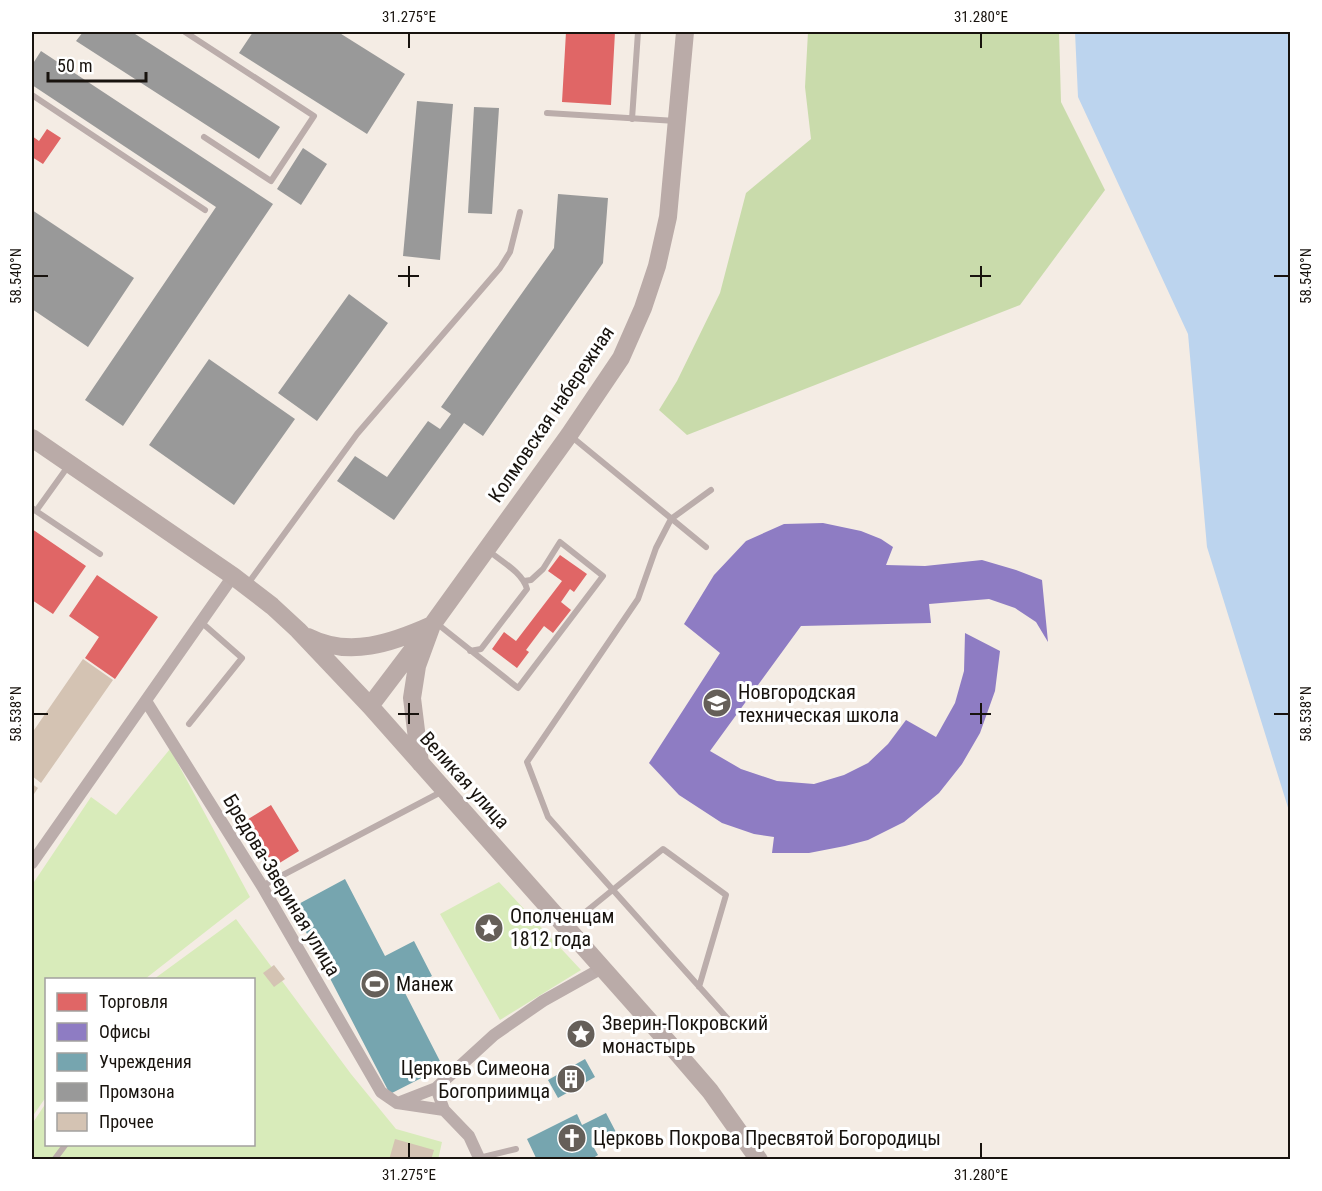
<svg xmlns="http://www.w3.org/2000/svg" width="1322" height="1191" font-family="'Roboto Condensed',sans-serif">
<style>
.green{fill:#d8ebba}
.forest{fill:#c9dbab}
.water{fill:#bcd4ee}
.shops{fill:#e06666}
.offices{fill:#8e7cc3}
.public{fill:#76a5af}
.industry{fill:#999}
.building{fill:#d4c3b3}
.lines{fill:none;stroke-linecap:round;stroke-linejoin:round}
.service{stroke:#bbadab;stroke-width:6}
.minor{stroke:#bbadab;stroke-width:12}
.secondary{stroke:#baaba8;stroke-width:18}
.ticks{fill:none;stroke:#18130e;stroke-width:2}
.labels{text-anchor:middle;stroke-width:6;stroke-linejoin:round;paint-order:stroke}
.street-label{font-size:20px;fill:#18130e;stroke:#fff}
.poi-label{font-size:20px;fill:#18130e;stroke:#fff;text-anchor:start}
.neatline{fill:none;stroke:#18130e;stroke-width:2}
.ticks-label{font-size:15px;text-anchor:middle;fill:#18130e}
</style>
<rect width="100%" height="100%" fill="#f4ece4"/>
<path class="green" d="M170,749L250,897L145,979L46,980V1097L32,1117V885L91,797L116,815Z
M499,882L581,970L500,1020L440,914Z
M236,919L351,1074L396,1129L442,1142L438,1160H32V1124L46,1103V1144H254V980L154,979Z"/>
<path class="forest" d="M808,32H1059L1061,102L1105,190L1020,305L687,435L659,410L677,381L720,293L746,193L811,139L805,87Z"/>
<path class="water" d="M1075,32H1290V814L1207,547L1188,334L1078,97Z"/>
<path class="shops" d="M566,32H615L611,105L562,102Z
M47,129L61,138L43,164L32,157V136L39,141Z
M32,529L86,566L53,614L32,600Z
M560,555L587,574L574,592L570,589L561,602L571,610L553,633L544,626L526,650L529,652L517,668L492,649L504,632L516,641L562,581L548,571Z
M97,575L158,617L115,679L85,658L99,637L69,616Z
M271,805L299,851L273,867L245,821Z"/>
<path class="offices" d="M823,523L861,531L881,539L893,547L886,565L925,566L982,560L1016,570L1042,580L1048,642L1036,622L1015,608L989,599L929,604L931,623L801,626L710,751L741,769L777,781L814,784L844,775L868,763L888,744L906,720L936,737L955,703L964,671L965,633L1000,651L995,691L980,733L962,764L939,793L904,822L868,840L845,846L809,853H772L774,837L754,834L722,823L679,795L649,763L720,653L684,624L714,575L746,541L784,524Z"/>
<path class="public" d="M345,879L385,956L414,941L432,976L404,991L443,1067L390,1094L293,907Z
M585,1059L595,1077L558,1098L548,1080Z
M606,1113L618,1136L594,1148L598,1155L590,1160H537L527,1139L577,1114L582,1125Z"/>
<path class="industry" d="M83,32H132L280,127L259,159L76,41Z
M253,32H338L405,74L367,134L239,53Z
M41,51L273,204L123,426L85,400L216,207L32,85V65Z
M417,101L453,104L440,260L403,256Z
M474,107L499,108L492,214L468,213Z
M303,148L327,164L301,205L277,189Z
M558,194L608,198L603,263L483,436L464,423L394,520L337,481L355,456L387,477L428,421L440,429L451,414L441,407L554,248Z
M32,210L134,278L88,347L32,309Z
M349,294L388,323L317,421L278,393Z
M209,359L295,419L234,505L149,445Z"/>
<path class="building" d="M83,659L113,680L41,783L32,776V733Z
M32,784L38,788L32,797Z
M274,965L285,979L274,987L263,973Z
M395,1139L434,1150L431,1160H389Z"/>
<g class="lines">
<path class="service" d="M185,32L314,116L271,181L204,137
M32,95L205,210
M547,113L676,121
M632,119L638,32
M572,437L706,547
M711,490L671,519L656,548L638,599L527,762L548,817L736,1028
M32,508L36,511L69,465
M36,511L100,554
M247,585L357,434L500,268L510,252L520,212
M435,622L518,688L603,576L560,542L543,569L531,580L524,581
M470,651L481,649L527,589C522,572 502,562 489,551
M189,724L242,658L201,622
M262,886L441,792
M567,927L663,849L726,895L699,987
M479,1158L516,1149
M54,1160L66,1144"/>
<path class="minor" d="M146,701L262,886L381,1092L397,1103L444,1110
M32,863L233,576
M436,1088L444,1110L469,1136L480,1160
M400,1102L436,1088L494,1035L543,1001L602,968"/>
<path class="secondary" d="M32,438L233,576L272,606L298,630L370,706L660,1033L710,1091L759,1160
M308,637C349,658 392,643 432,625
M370,706L420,640
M420,763L412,698L417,666L432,625L569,435L621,358L643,308L657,266L668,217L685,32"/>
</g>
<path class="ticks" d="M409,33V48M981,33V48M409,266V287M981,266V287M33,276H48M398,276H419M970,276H991M1274,276H1289M409,703V724M981,703V724M33,714H48M398,714H419M970,714H991M1274,714H1289M409,1143V1158M981,1143V1158"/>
<defs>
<g id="university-disc" transform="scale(1.5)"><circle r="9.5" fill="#655f59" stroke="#fff"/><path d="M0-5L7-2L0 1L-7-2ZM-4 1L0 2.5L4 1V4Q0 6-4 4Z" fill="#fff"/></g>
<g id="sight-disc" transform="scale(1.5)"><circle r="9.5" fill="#655f59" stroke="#fff"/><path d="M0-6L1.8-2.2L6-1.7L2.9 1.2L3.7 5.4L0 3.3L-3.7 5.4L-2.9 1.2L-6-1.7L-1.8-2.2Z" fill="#fff"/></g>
<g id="stadium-disc" transform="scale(1.5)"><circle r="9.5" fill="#655f59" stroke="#fff"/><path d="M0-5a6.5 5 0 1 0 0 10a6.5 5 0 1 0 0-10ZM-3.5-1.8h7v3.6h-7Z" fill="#fff"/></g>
<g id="building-disc" transform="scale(1.5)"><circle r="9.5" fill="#655f59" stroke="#fff"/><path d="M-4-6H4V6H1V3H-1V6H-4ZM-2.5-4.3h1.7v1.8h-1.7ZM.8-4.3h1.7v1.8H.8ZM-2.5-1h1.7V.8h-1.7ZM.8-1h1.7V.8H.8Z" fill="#fff"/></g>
<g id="church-disc" transform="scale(1.5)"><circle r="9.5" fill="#655f59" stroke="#fff"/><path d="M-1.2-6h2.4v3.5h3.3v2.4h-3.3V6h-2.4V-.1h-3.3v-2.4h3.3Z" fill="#fff"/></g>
</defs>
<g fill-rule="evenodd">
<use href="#university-disc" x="717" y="703"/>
<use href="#sight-disc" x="489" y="928"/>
<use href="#stadium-disc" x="375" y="984"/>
<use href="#sight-disc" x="581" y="1034"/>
<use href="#building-disc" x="571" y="1079"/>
<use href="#church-disc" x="572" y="1138"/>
</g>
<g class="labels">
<g class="street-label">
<text transform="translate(551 414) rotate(-56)" y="7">Колмовская набережная</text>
<text transform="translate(465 780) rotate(48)" y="7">Великая улица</text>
<text transform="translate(282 885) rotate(59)" y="7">Бредова-Звериная улица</text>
</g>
<g class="poi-label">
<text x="738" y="699">Новгородская<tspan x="738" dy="23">техническая школа</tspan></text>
<text x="510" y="923">Ополченцам<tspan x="510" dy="23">1812 года</tspan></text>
<text x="396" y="991">Манеж</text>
<text x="602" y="1030">Зверин-Покровский<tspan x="602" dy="23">монастырь</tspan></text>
<text x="550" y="1075" text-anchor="end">Церковь Симеона<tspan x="550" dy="23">Богоприимца</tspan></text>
<text x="593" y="1145">Церковь Покрова Пресвятой Богородицы</text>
</g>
</g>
<rect width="1322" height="1191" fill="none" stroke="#ffffff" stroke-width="66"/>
<rect x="45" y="978" width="210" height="168" fill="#ffffff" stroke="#a3a19f" stroke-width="1.5"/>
<rect x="57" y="993" width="30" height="18" fill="#e06666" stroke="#a3a19f" stroke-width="1.5"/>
<text x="99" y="1008" font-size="18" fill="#18130e">Торговля</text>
<rect x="57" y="1023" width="30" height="18" fill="#8e7cc3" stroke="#a3a19f" stroke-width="1.5"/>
<text x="99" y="1038" font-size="18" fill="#18130e">Офисы</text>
<rect x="57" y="1053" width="30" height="18" fill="#76a5af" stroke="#a3a19f" stroke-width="1.5"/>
<text x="99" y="1068" font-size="18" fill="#18130e">Учреждения</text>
<rect x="57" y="1083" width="30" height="18" fill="#999999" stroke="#a3a19f" stroke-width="1.5"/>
<text x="99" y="1098" font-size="18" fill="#18130e">Промзона</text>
<rect x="57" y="1113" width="30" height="18" fill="#d4c3b3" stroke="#a3a19f" stroke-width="1.5"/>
<text x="99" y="1128" font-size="18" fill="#18130e">Прочее</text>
<path d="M48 72v9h98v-9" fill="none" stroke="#18130e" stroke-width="3"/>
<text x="57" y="72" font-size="18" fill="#18130e" stroke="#ffffff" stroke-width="4.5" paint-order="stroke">50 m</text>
<rect x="33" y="33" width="1256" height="1125" class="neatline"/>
<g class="ticks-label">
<text x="409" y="22">31.275°E</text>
<text x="981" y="22">31.280°E</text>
<text transform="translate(16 276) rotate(-90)" y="5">58.540°N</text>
<text transform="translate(1306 276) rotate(-90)" y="5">58.540°N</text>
<text transform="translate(16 714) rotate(-90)" y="5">58.538°N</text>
<text transform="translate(1306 714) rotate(-90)" y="5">58.538°N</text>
<text x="409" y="1180">31.275°E</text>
<text x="981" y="1180">31.280°E</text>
</g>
</svg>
